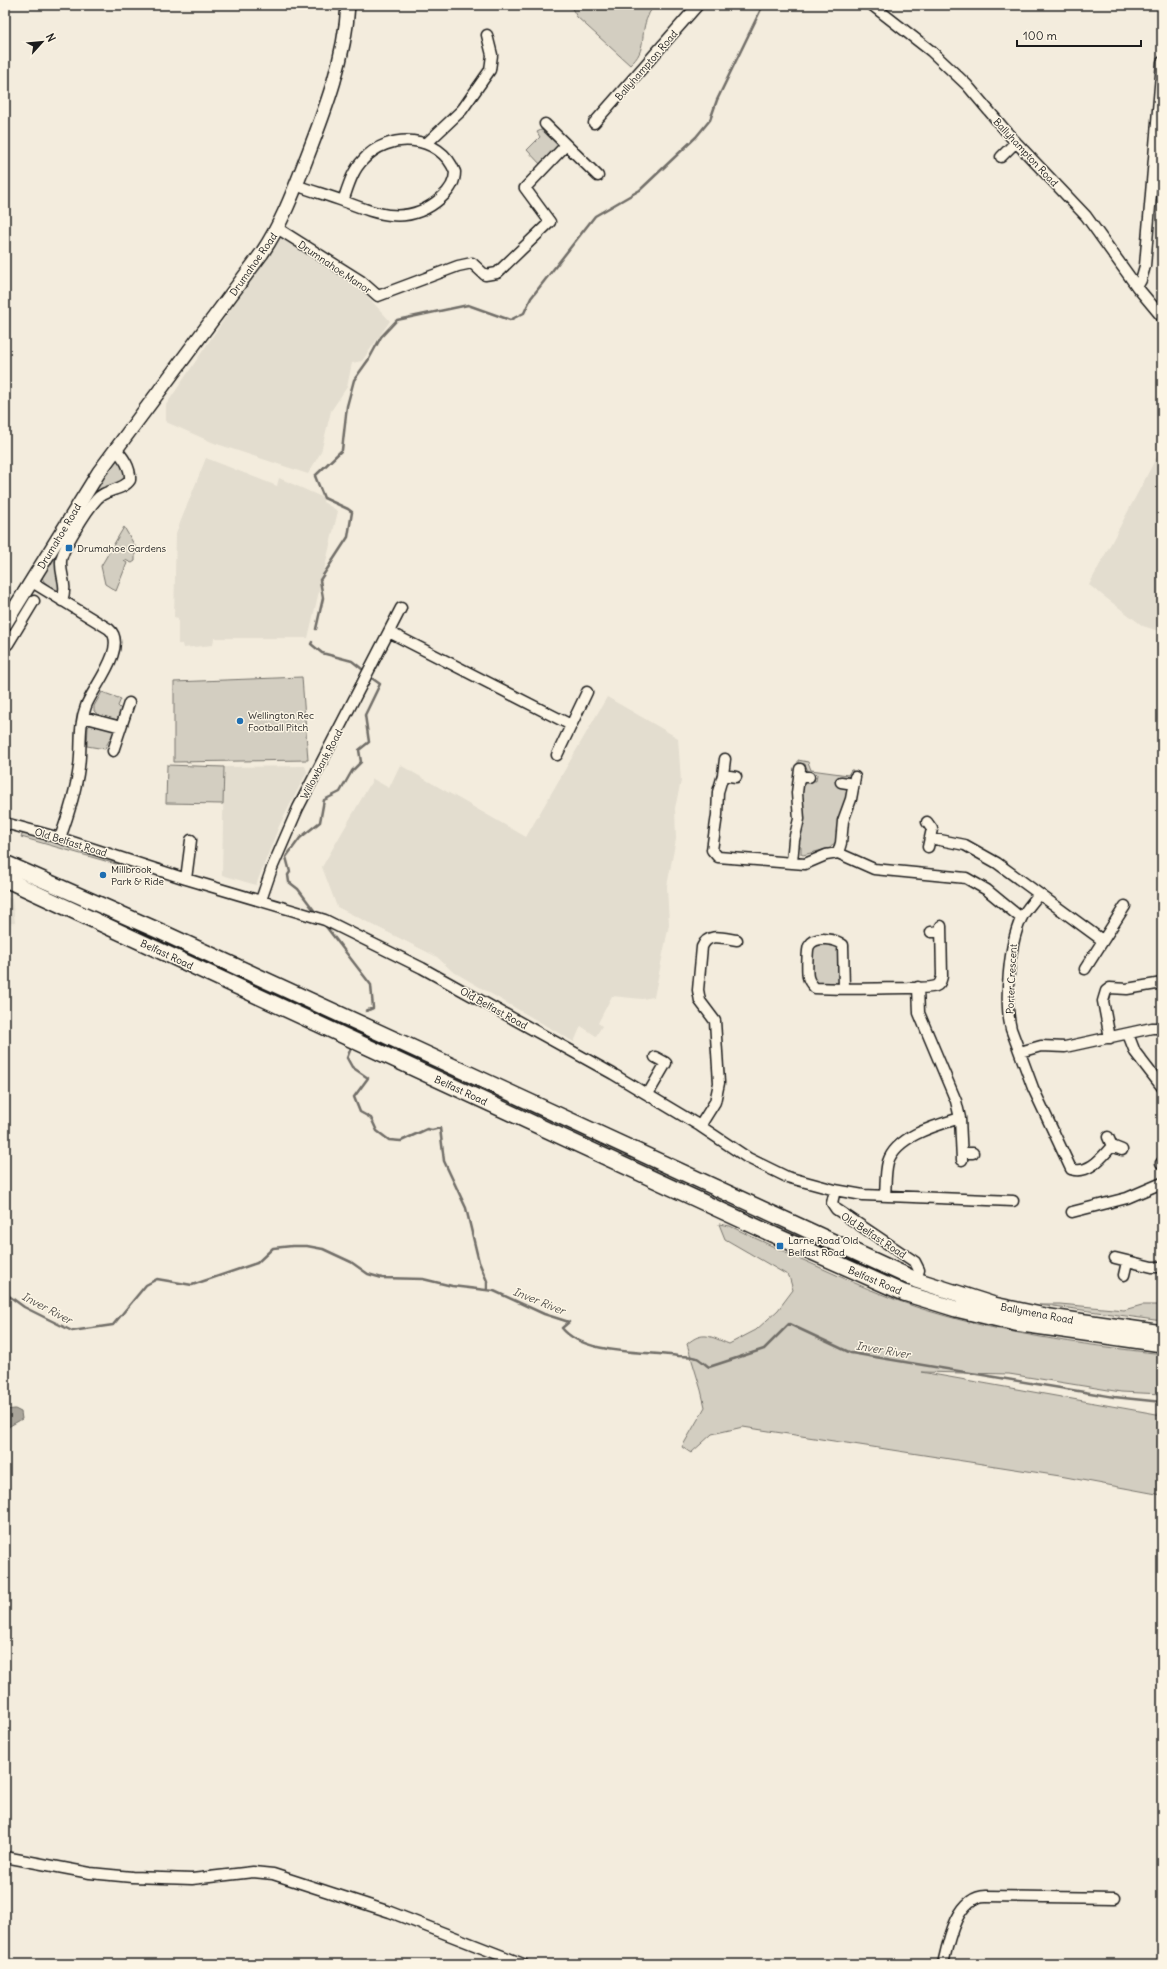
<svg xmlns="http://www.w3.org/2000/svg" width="1167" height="1969" font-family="Delius,sans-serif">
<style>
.built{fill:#e3ddcf}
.green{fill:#d3cec1;stroke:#78756e}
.water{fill:#aaa59b;stroke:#716e68}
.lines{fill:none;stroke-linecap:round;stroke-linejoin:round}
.stream{stroke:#716e68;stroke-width:2.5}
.minor-casing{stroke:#1c1c1c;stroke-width:13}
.major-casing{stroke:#1c1c1c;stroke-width:16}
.highway-casing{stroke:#1c1c1c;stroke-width:18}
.minor{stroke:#fcf5e5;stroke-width:10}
.major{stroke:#fcf5e5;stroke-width:13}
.highway{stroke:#fcf5e5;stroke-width:15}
.poi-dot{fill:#1f6fb2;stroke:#fcf5e5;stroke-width:1.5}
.labels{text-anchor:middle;stroke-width:3;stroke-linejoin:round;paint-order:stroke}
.street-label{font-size:10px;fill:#1c1c1c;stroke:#fcf5e5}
.poi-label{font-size:10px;fill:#1c1c1c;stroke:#fcf5e5;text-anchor:start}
.water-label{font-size:11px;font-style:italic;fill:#55534f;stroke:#fcf5e5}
</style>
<rect width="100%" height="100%" fill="#f3ecdd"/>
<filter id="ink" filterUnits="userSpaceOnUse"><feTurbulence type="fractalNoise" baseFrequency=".025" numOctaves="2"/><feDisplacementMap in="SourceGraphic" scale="8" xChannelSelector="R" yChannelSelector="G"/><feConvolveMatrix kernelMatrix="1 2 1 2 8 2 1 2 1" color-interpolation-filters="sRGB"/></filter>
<g filter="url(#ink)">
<path class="built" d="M280,237L357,285L390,321L362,361L352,363L347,387L331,411L321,452L308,474L214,443L166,422V405Z
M1162,447V632L1143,626L1089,585Z
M206,458L277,486L279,478L324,498L323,502L338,511L308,638H214L213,645L183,648L182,644H178V618L174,617L176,533Z
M607,697L678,738L681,781L675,808L676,839L667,886L669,925L654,997L642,999L612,996L598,1023L602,1026L596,1036L581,1026L574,1042L452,971L437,957L337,907L322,867L373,779L389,788L400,765L526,837Z
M305,766L307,772L279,826L256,885L222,875L224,767Z
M5,896L12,899L15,923L5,924Z"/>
<path class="green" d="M570,5H655C653,8 649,12 648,16C639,34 648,50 630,65L577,17Z
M541,130L547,133L561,146L542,166L527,150L540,137L537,132Z
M119,457L124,467L125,480L100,489L75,528L60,554L61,588L57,591C50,587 44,584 42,577L100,481Z
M124,527L135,546V561L132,563L125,560L124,561L127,563L116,591L105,584L101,566Z
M302,677L308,760L174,762V682Z
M102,692L121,699L118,706L122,710L118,720L101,717L94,711V706Z
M92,723L116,729C113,737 108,740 105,749L87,746L88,727Z
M798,760L808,762L811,770L848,775L851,770H853L850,777H839L838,784L848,788L838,839L830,848L803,855L801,854V847L798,846L803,823L801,789L803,782L808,780L816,781L817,774L808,771L805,764L798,763Z
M167,765L224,767L223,804L166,803Z
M23,833L123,863V866L21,837Z
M9,870L152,935L149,940L7,874Z
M159,939L274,990L272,995L158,944L157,940Z
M824,943L840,947V981L838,983H817C810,976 809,952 816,945Z
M281,995L592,1138L594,1142L593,1143L280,1001L279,997Z
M605,1143L919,1287L918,1292L885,1280L600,1147Z
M719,1224L730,1226C760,1241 790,1254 821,1268C852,1282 883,1296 916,1307C996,1333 1079,1344 1162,1354V1394L1121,1392L1009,1374L921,1372L1162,1415V1495L1060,1476L743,1427L712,1434L691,1453L682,1447L705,1407L701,1390L687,1344C703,1330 711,1337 729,1344L756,1330L778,1310L793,1290L789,1276L725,1239Z
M1039,1304H1060L1124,1310L1142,1305H1162V1321Z"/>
<path class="water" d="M15,1409L21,1412L22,1419L8,1427L5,1426V1410Z"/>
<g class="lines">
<path class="stream" d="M316,629L323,598L320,580L348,537L352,512L348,509L324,498L315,476L342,450L347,406L354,380L369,359L381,337L397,320L468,305L510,320L524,313L531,298L595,216L640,190L696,137L710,120L717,100L763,5
M312,642L311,644L322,653L352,661L362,669
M316,913L298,889L289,882L288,875L290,872L286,857L300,838L320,822L324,800L340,792L352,771L361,762L359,750L369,742L365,715L380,684L373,679
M324,924L371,985L373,1008L366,1011
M351,1048L347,1058L352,1067L368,1078L354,1097L360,1112L371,1118L377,1131L389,1140L401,1141L427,1129L432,1130L440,1128L444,1161L466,1208L479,1262L487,1281V1290
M5,1293L24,1307L72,1331L113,1325L146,1285L157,1279L192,1285L257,1263L273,1248L292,1246H307L323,1249L351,1262L368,1274L382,1278L423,1279L452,1286L494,1291L544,1314L569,1322L562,1328C583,1355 646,1351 678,1356C684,1356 692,1356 697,1358C701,1360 706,1365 709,1367L764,1349L789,1324L851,1353L1114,1397L1162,1402"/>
<g class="minor-casing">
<path id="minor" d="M872,5L931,51L967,85L1011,137L1086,216L1137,287L1162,317
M594,123L698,5
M545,124L598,176
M427,143L462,110L490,70L492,55L487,35
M1001,157L1016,142
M296,185C311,191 327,195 343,201C377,214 408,227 441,198C448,192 455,183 455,172C440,134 388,131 363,160C352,171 348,187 343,201
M277,228L361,281L378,296L458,266L472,263L485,275L497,273L550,222L525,188L566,145
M1137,287L1141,280L1145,266L1162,62
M32,582L109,629C129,646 92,689 86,706C78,727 82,746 79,767C76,790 68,816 60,838
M62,601C68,583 60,577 61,561C62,549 87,510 96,500C104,489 123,491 130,480C131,468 123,456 115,449
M389,632L571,725
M8,644L34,601
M83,717L121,727
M113,751L129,703
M557,755L587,692
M725,759L723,775L718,792L717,815L712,850L718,857L805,864L826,855L838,853L874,869L966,878L987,890L1021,918
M723,775L736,777
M799,776L809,777
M841,782L854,784
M927,822L932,829L928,847
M5,823L60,838L186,879L325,920L422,968L613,1074L700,1126L748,1158L787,1177L835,1190L863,1195L1013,1201
M930,838L965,845L997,863L1102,940
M838,853L841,843L843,821L851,799L855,777
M792,862L794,840L799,819L797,793L800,769
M186,879L191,840
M1039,894C1033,902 1025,910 1021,919C1009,945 1004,1001 1011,1029L1033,1088L1071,1169C1089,1175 1102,1157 1112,1146
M261,900L272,868L298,808L401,608
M931,932L941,931
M1085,969L1125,906
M918,987L919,1013L956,1101L960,1118L962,1160
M844,988L843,945C836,939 815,935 809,946C807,950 807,973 808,977C809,982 812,985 815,988C845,990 877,988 908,988C916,987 928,989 936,986C941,984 941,980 942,976L941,926
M1128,1034L1135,1052L1162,1087
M1110,1038L1103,1001L1106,991L1110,988L1127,989L1162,983
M1020,1052L1041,1046L1065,1047L1152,1028H1162
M648,1094L666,1063L655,1057
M700,1126L715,1102L719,1083L715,1021L700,1001L698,990L702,947C708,932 723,938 737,940
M1108,1137L1112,1146L1122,1150
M962,1153H973
M1161,1163L1162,1162
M835,1190L832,1203L836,1209L915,1262L919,1270L916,1280
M885,1196C886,1185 885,1173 888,1162C896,1136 937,1125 960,1118
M1072,1212L1127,1198L1162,1183
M1115,1258L1152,1267H1162
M1124,1275L1127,1262
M5,1857L90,1873L132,1877L192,1879L253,1872L273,1874L390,1912L523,1964
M943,1964C948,1942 957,1896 986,1896L1115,1898"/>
</g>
<g class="major-casing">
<path id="major" d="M5,624L99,472L262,253C282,223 294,191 307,157C326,108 345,58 348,5"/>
</g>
<g class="highway-casing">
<path id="highway" d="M5,863L157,930L916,1280L994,1305L1050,1317L1162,1333
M5,879L774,1235L904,1293L956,1309L1015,1323L1162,1344"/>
</g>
<use href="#minor" class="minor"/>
<use href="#major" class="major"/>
<use href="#highway" class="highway"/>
</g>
</g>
<g class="poi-dot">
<rect x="65" y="544" width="8" height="8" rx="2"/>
<circle cx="240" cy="721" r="4"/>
<circle cx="103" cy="875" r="4"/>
<rect x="776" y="1242" width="8" height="8" rx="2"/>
</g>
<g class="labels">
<g class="street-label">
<text transform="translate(646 65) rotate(-49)" y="4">Ballyhampton Road</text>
<text transform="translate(1026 152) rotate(47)" y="4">Ballyhampton Road</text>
<text transform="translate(253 264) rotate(-55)" y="4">Drumahoe Road</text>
<text transform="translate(335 267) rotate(34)" y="4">Drumnahoe Manor</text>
<text transform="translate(59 536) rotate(-59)" y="4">Drumahoe Road</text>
<text transform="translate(321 764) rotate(-62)" y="4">Willowbank Road</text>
<text transform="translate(71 842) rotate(17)" y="4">Old Belfast Road</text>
<text transform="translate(167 954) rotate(25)" y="4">Belfast Road</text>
<text transform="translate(1011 979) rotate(-87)" y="4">Porter Crescent</text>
<text transform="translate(494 1008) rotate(29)" y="4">Old Belfast Road</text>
<text transform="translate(461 1090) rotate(25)" y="4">Belfast Road</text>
<text transform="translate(874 1235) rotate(33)" y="4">Old Belfast Road</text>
<text transform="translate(875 1280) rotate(23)" y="4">Belfast Road</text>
<text transform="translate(1037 1313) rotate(11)" y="4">Ballymena Road</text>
</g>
<g class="poi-label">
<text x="77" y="552">Drumahoe Gardens</text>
<text x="248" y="719">Wellington Rec<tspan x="248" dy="12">Football Pitch</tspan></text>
<text x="111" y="873">Millbrook<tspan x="111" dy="12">Park &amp; Ride</tspan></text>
<text x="788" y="1244">Larne Road Old<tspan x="788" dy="12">Belfast Road</tspan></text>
</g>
<g class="water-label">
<text transform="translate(539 1301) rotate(22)" y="4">Inver River</text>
<text transform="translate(47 1308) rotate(28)" y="4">Inver River</text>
<text transform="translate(883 1350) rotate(10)" y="4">Inver River</text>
</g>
</g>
<rect width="1167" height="1969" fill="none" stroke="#fcf5e5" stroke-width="20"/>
<rect x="10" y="10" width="1147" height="1949" fill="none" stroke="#1c1c1c" stroke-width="1.5" filter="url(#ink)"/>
<g transform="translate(42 42) rotate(63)" stroke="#fcf5e5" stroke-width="3" paint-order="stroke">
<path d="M0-3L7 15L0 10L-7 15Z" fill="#1c1c1c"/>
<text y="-6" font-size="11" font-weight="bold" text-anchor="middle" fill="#1c1c1c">N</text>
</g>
<path d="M1017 40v6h124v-6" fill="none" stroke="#1c1c1c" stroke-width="2"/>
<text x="1023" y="40" font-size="12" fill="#1c1c1c" stroke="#fcf5e5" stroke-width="3" paint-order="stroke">100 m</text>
</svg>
